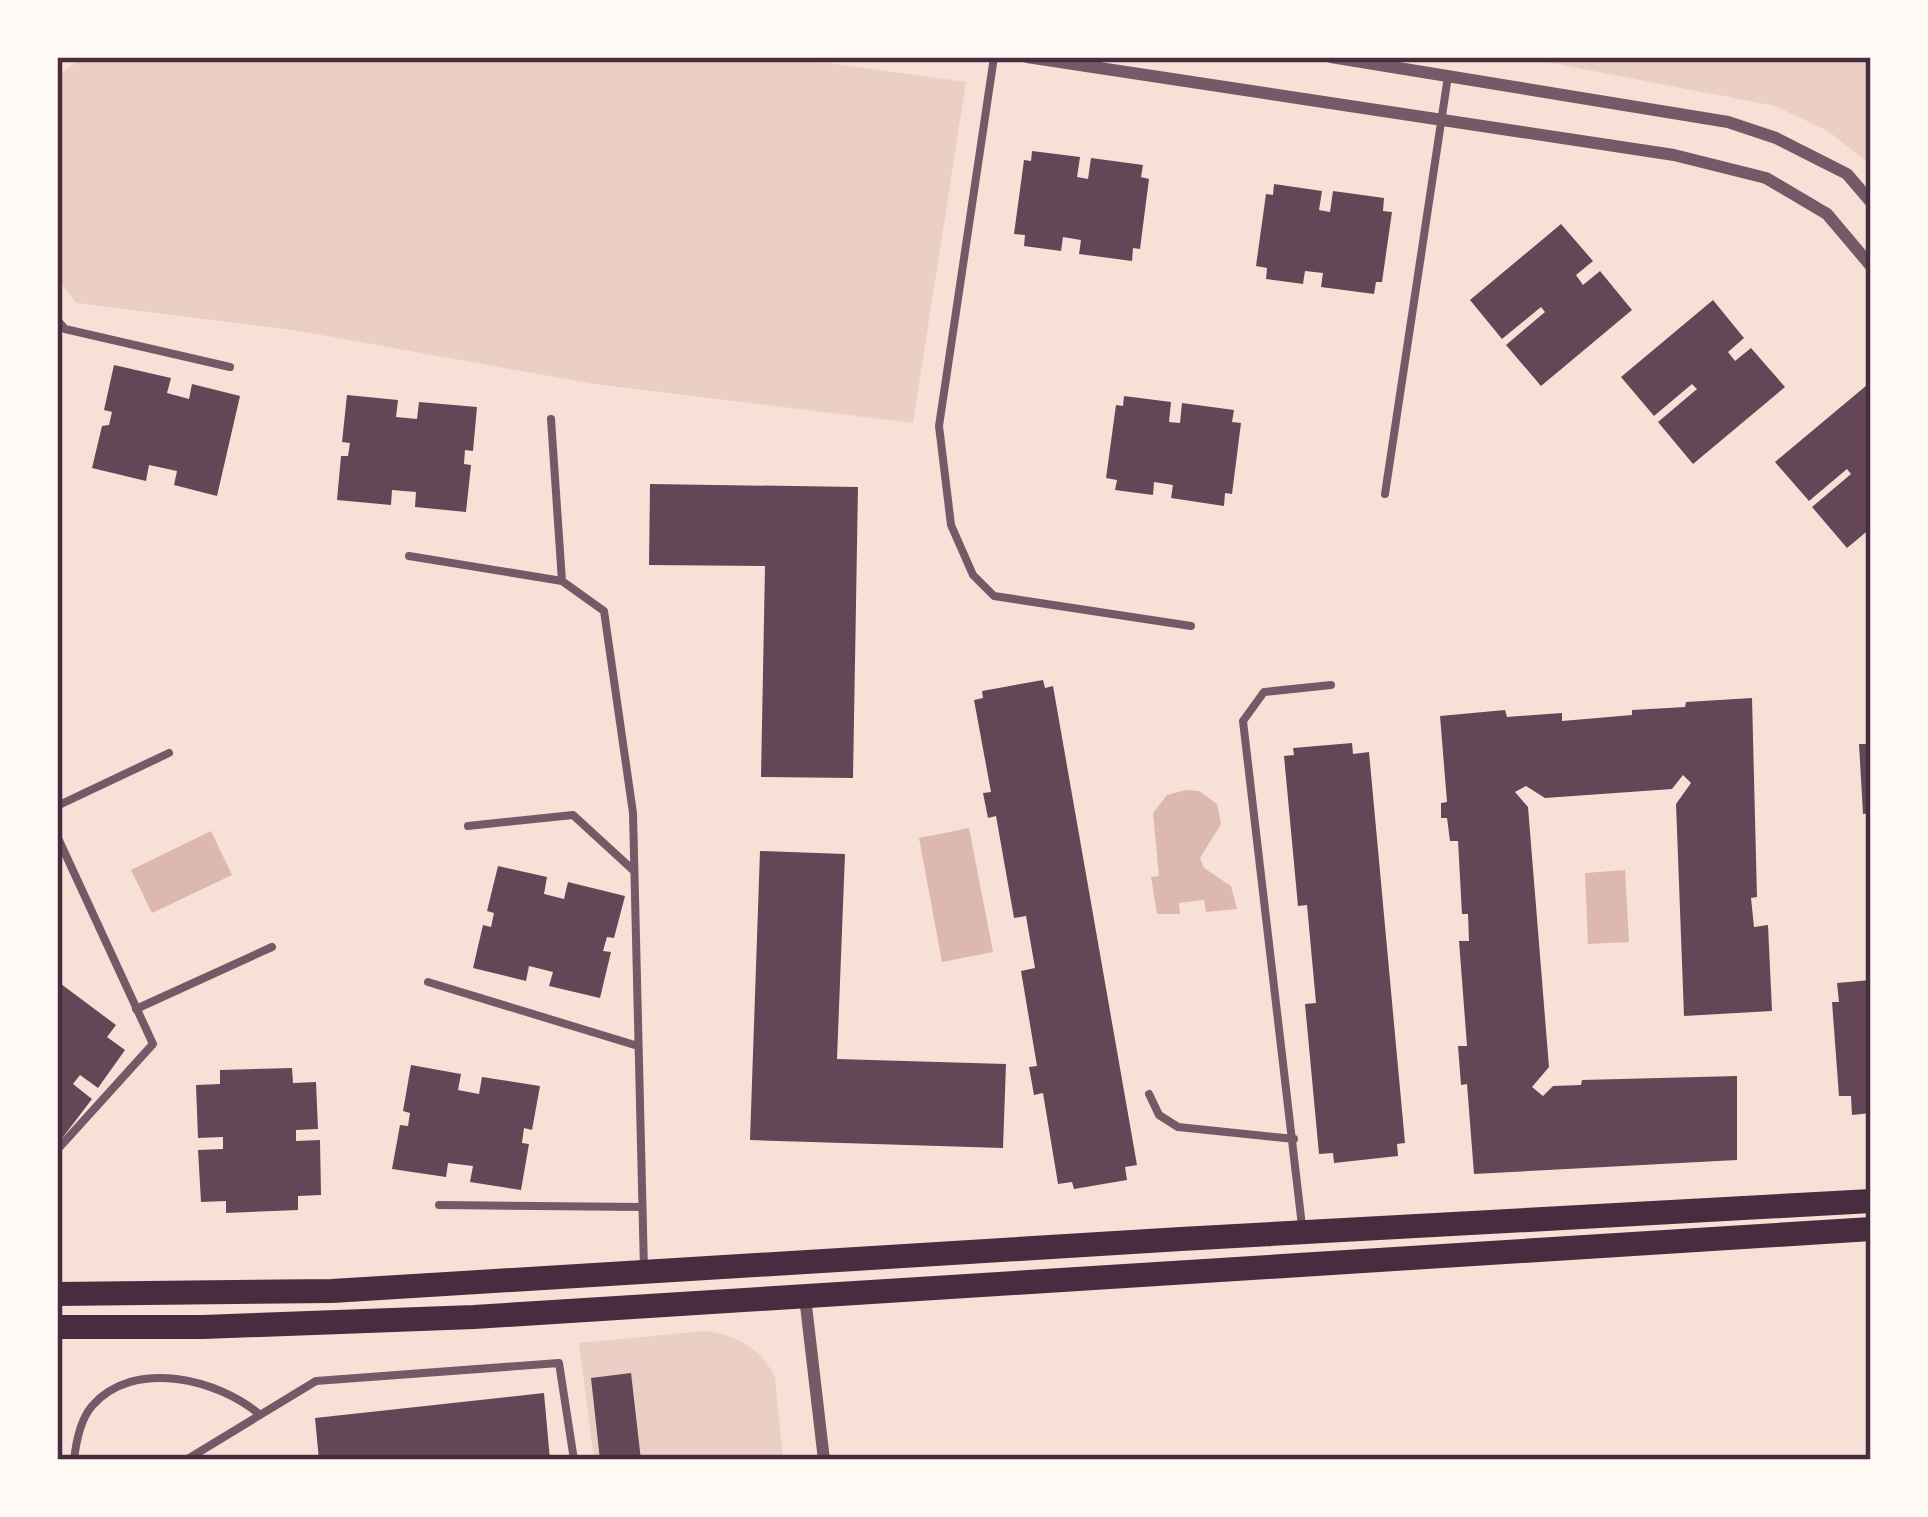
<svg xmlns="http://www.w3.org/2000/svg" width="1928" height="1517" font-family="Figtree,sans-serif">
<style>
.green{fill:#ebcfc5}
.water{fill:#dcb8b0}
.building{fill:#644757}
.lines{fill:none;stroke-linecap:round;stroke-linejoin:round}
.service{stroke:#755966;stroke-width:8}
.minor{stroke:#755966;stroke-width:12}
.secondary{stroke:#4a2c40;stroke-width:24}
.neatline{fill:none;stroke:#4a2c40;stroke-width:4.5}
</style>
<rect width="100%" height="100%" fill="#f7e1d7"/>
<path class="green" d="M84,57H785L966,82L913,423L594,384L293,330L76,303L57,278V76Z
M1520,57H1871V165L1828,131L1775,106Z
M704,1331C736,1334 761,1348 775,1377L783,1460H594L579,1343Z"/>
<path class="water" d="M1186,790L1199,791L1217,804L1221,824L1200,858L1204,868L1231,886L1237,909L1206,912L1204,900L1179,903L1180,914H1157L1151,877L1159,876L1153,813L1167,795Z
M969,828L993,952L942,962L919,838Z
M211,831L232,875L152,913L131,870Z
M1625,870L1629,942L1588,944L1585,873Z"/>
<path class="building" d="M1032,151L1080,157L1077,177L1088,179L1091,158L1143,165L1141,177L1149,179L1140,249L1133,248L1132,261L1079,254L1081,240L1063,237L1061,251L1024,246L1025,235L1014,234L1024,160L1031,161Z
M1274,184L1322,191L1319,210L1330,212L1333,191L1384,198L1383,211L1392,212L1382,282H1376L1374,294L1321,287L1323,273L1305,271L1303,284L1266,279L1267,268L1256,266L1266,194L1273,195Z
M1561,224L1593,261L1576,275L1583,285L1600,271L1632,310L1541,386L1506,345L1545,312L1541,307L1502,339L1470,300Z
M1713,300L1744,338L1728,352L1735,361L1751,348L1785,387L1693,464L1658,422L1697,389L1692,384L1654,416L1621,377Z
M114,365L171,378L167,393L189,399L192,384L240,396L217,496L174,485L177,471L149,465L146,481L92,468L102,426L109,425L112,412L104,410Z
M1867,385L1871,390V528L1847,548L1812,507L1851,474L1847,469L1809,501L1775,462Z
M347,395L398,400L396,417L417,419L419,402L477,407L473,451L465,450L464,464L471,465L466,512L415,507L416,492L392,490L391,505L337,500L341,456H348L350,443L342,442Z
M1124,396L1171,402L1169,422L1180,423L1182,403L1234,410L1232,422L1241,423L1232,494L1225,493L1224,506L1171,498L1173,485L1154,482L1153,495L1115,490L1117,480L1106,478L1116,405L1123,406Z
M650,484L858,487L853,778L761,777L765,566L649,565Z
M1043,680L1045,688L1053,686L1137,1165L1125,1167L1127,1180L1074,1189L1072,1182L1058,1184L1043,1093L1034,1095L1029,1067L1037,1066L1021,971L1035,968L1026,916L1014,918L996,816L988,818L983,793L991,792L974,700L983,698L982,691Z
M1752,698L1757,897L1751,898L1754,927L1768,925L1772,1011L1684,1016L1676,804L1691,783L1683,775L1672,789L1545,798L1526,786L1515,792L1528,807L1549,1067L1532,1087L1543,1096L1553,1086L1581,1085L1582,1080L1737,1076V1160L1474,1174L1467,1084L1461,1085L1458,1046H1467L1459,941H1469L1468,914H1462L1458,841H1450L1447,818H1441V803L1447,802L1440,716L1505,710L1507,717L1562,713V721L1632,715V710L1685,707L1686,702Z
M1352,743L1353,754L1369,752L1405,1143L1397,1144L1398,1156L1334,1163L1333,1153L1319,1154L1305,1004L1316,1003L1307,905L1298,906L1284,756L1294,755L1293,748Z
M1859,744H1871V813L1863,814Z
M760,851L845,854L837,1059L1006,1064L1003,1148L750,1140Z
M498,866L547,877L544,894L564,899L568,882L625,896L614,938L607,937L603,951L611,952L600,998L549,986L553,972L529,966L526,981L473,968L483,925L491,927L494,913L487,911Z
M1871,980V1113L1852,1115L1851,1096H1839L1832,1002H1839L1837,983Z
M57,981L116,1025L107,1037L125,1050L98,1088L80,1075L73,1084L92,1099L57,1145Z
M411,1065L461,1074L458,1090L479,1094L482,1077L540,1086L532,1130L524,1128L522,1143L529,1144L521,1190L470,1182L473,1166L448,1163L446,1177L392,1169L400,1125L408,1126L410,1113L403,1111Z
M292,1068L293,1083L316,1082L318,1129L296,1130V1141L320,1140L321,1195L298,1196V1210L226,1213V1201L201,1202L198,1150L223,1149V1137L198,1138L196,1085L220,1084V1070Z
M631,1373L641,1460H600L591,1378Z
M544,1393L550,1460H319L315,1418Z"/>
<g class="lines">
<path class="service" d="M994,57L939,426L951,525L973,575L994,596L1191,626
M57,320L65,329L230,367
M551,419L562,581L604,611L633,813L644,1270
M1385,494L1448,76
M409,556L562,581
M57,806L169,753
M468,826L573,815L633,870
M57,836L153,1044L57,1150
M428,982L638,1046
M136,1009L272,947
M1149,1094L1159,1115L1178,1127L1294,1139
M439,1205L642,1207
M1302,1226L1243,721L1264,692L1331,685
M74,1460C76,1442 80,1420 92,1406C134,1357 220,1380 260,1415
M186,1460L316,1381L559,1363L574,1460"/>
<path class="minor" d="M1027,57L1674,155L1766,178L1827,214L1871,266
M1331,57L1728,122L1776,138L1847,174L1871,202
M805,1297L824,1460"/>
<path class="secondary" d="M57,1294L332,1291L1181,1239L1871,1201
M57,1327H203L474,1317L1871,1229"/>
</g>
<rect width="1928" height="1517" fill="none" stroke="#fffaf5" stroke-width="120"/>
<rect x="60" y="60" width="1808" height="1397" class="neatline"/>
</svg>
